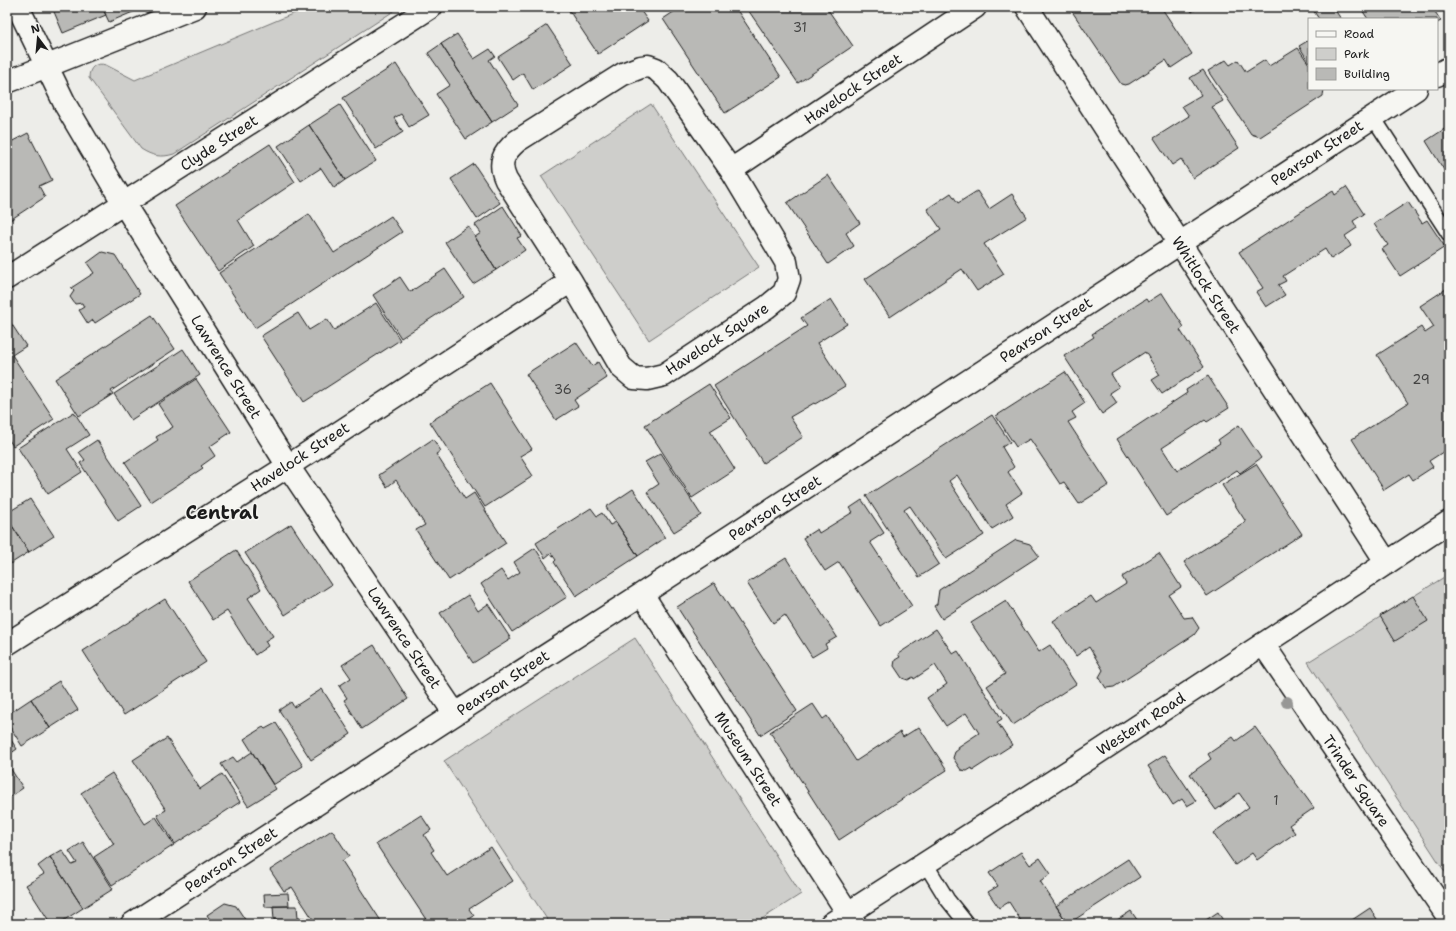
<svg xmlns="http://www.w3.org/2000/svg" width="1456" height="931" font-family="'Shantell Sans',sans-serif">
<style>
.park{fill:#cececb;stroke:#757574}
.building{fill:#b9b9b6;stroke:#1c1c1c}
.lines{fill:none;stroke-linecap:round;stroke-linejoin:round}
.service-casing{stroke:#1c1c1c;stroke-width:17}
.minor-casing{stroke:#1c1c1c;stroke-width:25}
.tertiary-casing{stroke:#1c1c1c;stroke-width:25}
.service{stroke:#f6f6f2;stroke-width:14}
.minor{stroke:#f6f6f2;stroke-width:22}
.tertiary{stroke:#f6f6f2;stroke-width:22}
.tree{fill:#979795}
.labels{text-anchor:middle;stroke-width:3;stroke-linejoin:round;paint-order:stroke}
.number-label{font-size:13px;fill:#434342}
.street-label{font-size:15px;fill:#1c1c1c;stroke:#f6f6f2}
.district-label{font-size:19px;font-weight:bold;fill:#1c1c1c;stroke:#f6f6f2}
</style>
<rect width="100%" height="100%" fill="#edede9"/>
<filter id="ink" filterUnits="userSpaceOnUse"><feTurbulence type="fractalNoise" baseFrequency=".025" numOctaves="2"/><feDisplacementMap in="SourceGraphic" scale="8" xChannelSelector="R" yChannelSelector="G"/><feConvolveMatrix kernelMatrix="1 2 1 2 8 2 1 2 1" color-interpolation-filters="sRGB"/></filter>
<g filter="url(#ink)">
<path class="park" d="M309,7H400L174,154C161,158 152,156 141,149L89,78C89,67 96,62 106,65L135,80Z
M651,104L759,267L649,340L541,176Z
M1449,574V878L1308,662Z
M635,638L801,894L754,924H550L444,761Z"/>
<path class="building" d="M52,7H102L106,15L63,33Z
M102,7H145L109,22Z
M571,7H638L648,21L598,54L568,9Z
M681,7H735L781,77L725,113L663,19Z
M746,7H792L793,9L797,7H826L853,46L798,83Z
M1069,7H1153L1154,9L1157,7H1161L1192,54L1171,68L1166,60L1129,84L1125,85L1121,84Z
M1188,7H1199L1192,12Z
M1311,7H1333L1341,19H1319Z
M1360,7H1432L1441,21L1437,23V19H1368Z
M547,25L573,64L533,90L523,73L513,80L498,57Z
M457,34L474,59L490,49L495,56L489,60L518,105L492,122L441,44Z
M1309,40V62L1299,46Z
M441,44L492,122L466,139L436,94L450,85L428,53Z
M1298,48L1309,64V89H1324L1323,96L1260,137L1251,134L1225,95H1224L1208,71L1226,60L1230,65L1238,60L1246,72L1265,60L1269,66Z
M396,64L429,115L409,127L401,114L394,118L403,132L376,149L343,98Z
M1203,70L1223,101L1212,107L1239,148L1193,178L1181,159L1172,165L1154,138L1189,116L1182,106L1201,95L1190,78Z
M340,105L376,161L345,180L309,125Z
M309,125L345,180L334,188L321,168L301,181L278,146Z
M1449,126V178L1426,141Z
M28,133L52,180L39,186L45,197L7,222V144Z
M270,144L295,182L238,220L254,246L218,271L175,206Z
M474,164L500,203L477,219L451,179Z
M828,175L860,223L846,233L854,246L828,264L787,203Z
M1346,187L1364,214L1353,221L1357,228L1345,236L1351,246L1331,259L1325,249L1283,276L1286,281L1278,285L1285,295L1266,307L1256,292L1263,288L1239,252L1333,191L1335,195Z
M977,191L989,209L1012,194L1027,217L984,244L1004,274L977,291L962,269L890,317L865,279L941,229L927,209L951,193L958,203Z
M1408,202L1422,223L1427,220L1445,247L1400,276L1382,249L1388,245L1374,224Z
M503,206L522,236L517,238L525,250L496,270L475,237L481,233L475,225Z
M309,214L334,253L391,216L402,232L255,328L219,273Z
M468,226L496,270L473,284L445,242Z
M102,252L115,255L140,294L95,323L93,320L88,324L79,310L84,307L82,303L75,304L70,297L74,291L71,288L94,273L87,263Z
M445,269L464,297L401,338L373,295L400,277L410,292Z
M1449,287V448L1429,461L1433,467L1413,480L1409,474L1384,490L1352,439L1408,403L1377,355L1421,327L1425,333L1434,327L1420,306Z
M1162,293L1184,327L1180,330L1204,367L1162,394L1152,380L1160,375L1145,352L1111,374L1119,387L1110,393L1117,403L1102,414L1064,356L1094,337L1092,334L1146,299L1148,302Z
M831,299L847,324L817,343L845,386L815,404L814,403L790,417L803,437L763,463L714,386L807,326L801,318Z
M376,303L400,340L304,402L261,336L298,313L309,330L327,319L334,330Z
M152,315L175,349L111,391L113,394L79,416L55,379Z
M7,317L26,346L12,355L54,419L13,446L7,437Z
M576,342L592,366L598,362L607,378L574,400L578,406L556,420L526,374Z
M183,349L200,375L131,420L114,394Z
M1065,372L1085,403L1072,412L1076,418L1068,422L1109,485L1079,504L1064,482L1060,484L1030,439L1016,447L996,416Z
M1208,376L1229,408L1207,422L1205,420L1162,448L1177,471L1220,443L1218,440L1239,425L1261,458L1240,473L1237,470L1166,516L1117,439L1187,393L1186,390Z
M196,379L231,432L209,447L215,456L201,466L203,468L151,502L125,462L158,440L156,437L173,427L158,404Z
M490,383L532,449L520,456L533,476L485,507L430,422Z
M709,384L731,418L710,431L735,470L692,498L645,425Z
M74,412L89,435L67,449L82,472L48,494L18,448Z
M992,415L1010,442L1002,447L1014,467L1008,472L1022,493L1006,504L1013,516L992,529L957,475L949,481L984,535L946,559L910,506L904,510L939,564L919,577L866,496Z
M433,439L441,451L436,454L465,499L474,493L506,543L449,580L416,530L425,525L396,480L387,487L379,475Z
M97,440L141,506L118,521L80,463L85,460L79,452Z
M661,453L701,515L674,532L647,492L659,484L645,462Z
M1256,464L1302,534L1207,596L1184,562L1246,522L1222,485Z
M633,489L665,538L638,556L606,507Z
M30,499L54,536L29,552L7,518V513Z
M862,500L884,533L870,542L912,606L881,626L839,562L825,571L803,538L817,529L819,533L853,512L850,508Z
M591,508L597,516L602,513L610,525L616,522L638,556L576,596L554,562L556,560L551,553L545,558L536,543Z
M7,518L29,552L7,566Z
M291,524L331,585L285,615L245,553Z
M1016,540L1030,544L1039,556L942,619L934,606L937,604L939,590Z
M535,548L567,597L512,632L481,584L501,570L508,580L520,572L514,562Z
M236,550L261,589L248,598L273,636L265,641L268,646L255,655L227,611L213,620L188,581Z
M1159,553L1181,587L1169,595L1184,618L1192,617L1199,628L1194,635L1114,687L1106,688L1099,677L1103,670L1089,647L1076,656L1053,621L1091,596L1096,603L1126,584L1122,577Z
M786,558L837,637L825,644L827,648L812,657L785,615L773,623L747,583Z
M714,583L797,711L760,735L677,607Z
M468,595L478,611L488,604L511,639L473,663L440,613Z
M1413,596L1428,621L1395,641L1380,616Z
M165,599L206,662L124,715L83,651Z
M1006,601L1039,652L1050,645L1076,684L1013,725L987,686L1005,674L971,623Z
M936,629L953,654L958,651L1002,719L997,722L1012,745L973,770L972,768L967,771L961,770L953,758L955,752L959,749L958,747L979,733L966,713L946,726L927,698L947,684L935,665L914,679L913,677L908,680L902,678L894,666L895,660L900,657L898,654Z
M374,645L408,699L362,729L344,700L347,698L339,686L351,678L342,665Z
M59,681L78,710L50,728L31,699Z
M322,689L351,734L311,760L279,710L291,702L294,707Z
M31,699L50,728L22,746L7,722V715Z
M813,704L823,719L827,716L856,761L900,732L903,737L919,727L947,770L839,840L770,732Z
M276,723L303,766L273,785L244,739L263,727L265,729Z
M1255,727L1314,808L1289,825L1295,833L1257,860L1252,853L1235,865L1213,833L1249,807L1239,793L1216,810L1190,774L1211,759L1208,754L1233,737L1236,741Z
M7,734L17,749L7,756Z
M167,738L200,789L222,774L240,802L175,844L157,815L166,810L133,760Z
M252,752L276,789L248,806L221,764L233,757L237,762Z
M1165,755L1196,801L1187,806L1182,799L1173,805L1148,766Z
M7,763L23,788L7,799Z
M112,773L145,824L156,817L174,845L112,885L94,857L114,844L81,793Z
M421,815L431,830L424,835L434,850L431,852L447,876L491,847L513,881L469,909L474,916L462,924H429L376,844Z
M332,830L349,856L342,861L383,924H316L292,887L284,891L270,870Z
M83,842L113,889L83,908L50,857L62,850L72,865L77,863L69,851Z
M1021,852L1030,865L1040,858L1051,874L1040,881L1068,924H1023L1009,902L999,908L988,892L998,886L989,873Z
M50,857L83,908L58,924H51L26,885L44,874L38,866Z
M1128,859L1140,877L1068,924L1056,906Z
M288,893L289,906L265,907L264,894Z
M225,903L236,906L248,924H213L207,915Z
M273,906H297L298,918H305V924H282V920H274Z
M1370,908L1380,924H1346Z
M1131,911L1140,924H1111Z
M1218,912L1225,924H1200Z"/>
<g class="lines">
<g class="service-casing">
<path id="service" d="M1373,117L1449,234
M925,863L947,899L967,924"/>
</g>
<g class="minor-casing">
<path id="minor" d="M18,7L66,106L124,204L288,466L455,714
M1027,7L1387,563
M648,66L656,69L668,80L731,170L786,262L789,279L784,293L767,307L664,375L647,379L634,378L621,367L571,281L506,180C498,163 503,153 517,141L623,74L641,67Z
M1437,75L1449,68
M7,82L195,7
M731,170L975,7
M7,278L431,7
M642,594L855,924
M7,644L288,466L571,281
M1263,644L1449,918
M132,924L455,714L642,594L1416,89"/>
</g>
<g class="tertiary-casing">
<path id="tertiary" d="M831,924L1091,757L1449,522"/>
</g>
<use href="#service" class="service"/>
<use href="#minor" class="minor"/>
<use href="#tertiary" class="tertiary"/>
</g>
<circle class="tree" cx="1287" cy="702" r="6"/>
</g>
<g class="labels">
<g class="number-label">
<text x="800" y="32">31</text>
<text x="1421" y="384">29</text>
<text x="563" y="394">36</text>
<text x="1276" y="805">1</text>
</g>
<g class="street-label">
<text transform="translate(853 89) rotate(-34)" y="5">Havelock Street</text>
<text transform="translate(219 143) rotate(-33)" y="5">Clyde Street</text>
<text transform="translate(1317 153) rotate(-33)" y="5">Pearson Street</text>
<text transform="translate(1206 285) rotate(57)" y="5">Whitlock Street</text>
<text transform="translate(1046 330) rotate(-33)" y="5">Pearson Street</text>
<text transform="translate(717 339) rotate(-33)" y="5">Havelock Square</text>
<text transform="translate(226 367) rotate(58)" y="5">Lawrence Street</text>
<text transform="translate(300 457) rotate(-33)" y="5">Havelock Street</text>
<text transform="translate(775 508) rotate(-33)" y="5">Pearson Street</text>
<text transform="translate(404 638) rotate(56)" y="5">Lawrence Street</text>
<text transform="translate(503 683) rotate(-33)" y="5">Pearson Street</text>
<text transform="translate(1141 724) rotate(-33)" y="5">Western Road</text>
<text transform="translate(748 759) rotate(57)" y="5">Museum Street</text>
<text transform="translate(1356 781) rotate(56)" y="5">Trinder Square</text>
<text transform="translate(231 860) rotate(-33)" y="5">Pearson Street</text>
</g>
<g class="district-label">
<text x="222" y="519">Central</text>
</g>
</g>
<rect width="1456" height="931" fill="none" stroke="#f6f6f2" stroke-width="24"/>
<rect x="12" y="12" width="1432" height="907" fill="none" stroke="#1c1c1c" stroke-width="1.5" filter="url(#ink)"/>
<rect x="1308" y="18" width="130" height="72" fill="#f6f6f2" stroke="#9f9f9c"/>
<rect x="1316" y="31" width="20" height="6" fill="#f6f6f2" stroke="#9f9f9c"/>
<text x="1344" y="38" font-size="12" fill="#1c1c1c">Road</text>
<rect x="1316" y="48" width="20" height="12" fill="#cececb" stroke="#9f9f9c"/>
<text x="1344" y="58" font-size="12" fill="#1c1c1c">Park</text>
<rect x="1316" y="68" width="20" height="12" fill="#b9b9b6" stroke="#9f9f9c"/>
<text x="1344" y="78" font-size="12" fill="#1c1c1c">Building</text>
<g transform="translate(38 38) rotate(344)" stroke="#f6f6f2" stroke-width="3" paint-order="stroke">
<path d="M0-3L7 15L0 10L-7 15Z" fill="#1c1c1c"/>
<text y="-6" font-size="11" font-weight="bold" text-anchor="middle" fill="#1c1c1c">N</text>
</g>
</svg>
